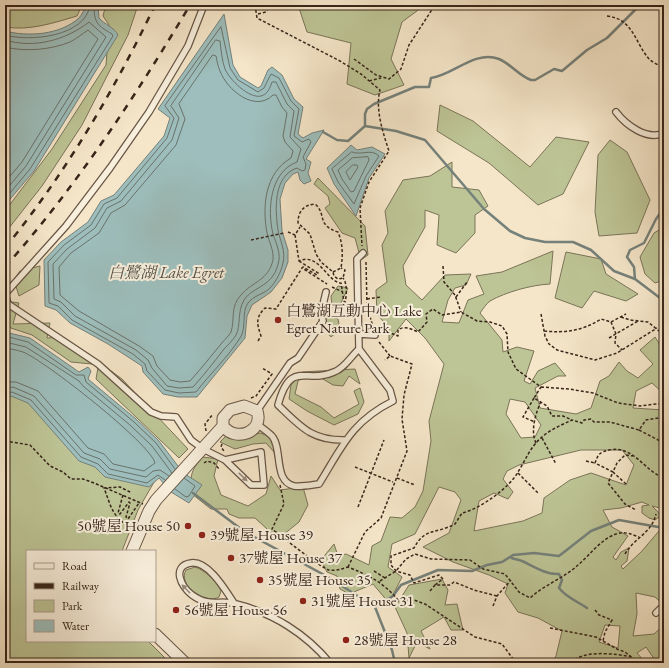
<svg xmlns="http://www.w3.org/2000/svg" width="669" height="668" font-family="'EB Garamond','Noto Serif TC',serif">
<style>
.green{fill:#bdc495;stroke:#7a7458;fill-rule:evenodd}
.water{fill:#9dbebc;stroke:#75817b}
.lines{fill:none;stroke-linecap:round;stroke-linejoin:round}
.shore{stroke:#6a726b;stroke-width:1}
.stream{stroke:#75817b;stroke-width:2.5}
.service-casing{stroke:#675546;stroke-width:8}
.minor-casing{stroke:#675546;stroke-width:13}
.path{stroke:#38251a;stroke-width:1.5;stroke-dasharray:3 2;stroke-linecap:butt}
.service{stroke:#f8efdc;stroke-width:5.5}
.minor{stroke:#f8efdc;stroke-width:11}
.rail{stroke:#38251a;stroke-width:2.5;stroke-dasharray:7 7;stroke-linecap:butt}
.oneway{fill:#988a7b}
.poi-dot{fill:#8f2418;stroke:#f8efdc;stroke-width:1.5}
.labels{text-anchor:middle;stroke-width:4;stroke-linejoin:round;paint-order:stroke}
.poi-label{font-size:15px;fill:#38251a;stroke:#f8efdc;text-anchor:start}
.water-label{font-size:16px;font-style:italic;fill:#56534b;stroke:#f8efdc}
</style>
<rect width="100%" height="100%" fill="#f5e6c9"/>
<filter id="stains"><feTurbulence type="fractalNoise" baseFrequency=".005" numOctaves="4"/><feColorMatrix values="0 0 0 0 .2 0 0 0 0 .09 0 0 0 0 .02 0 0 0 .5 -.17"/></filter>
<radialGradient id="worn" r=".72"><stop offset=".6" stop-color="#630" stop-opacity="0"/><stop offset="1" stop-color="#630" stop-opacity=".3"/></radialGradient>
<path class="green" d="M5,5H82L77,16C53,23 30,31 5,27Z
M103,5H138L128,35L82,125L42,186L5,233V211L52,149L106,65L109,25L103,16L105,8Z
M298,5H425L402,22L391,59L404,85L375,95L347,84L351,43L307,32Z
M440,105L473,121L530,167L556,137L589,142L563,194L538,205L489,163L437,131Z
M610,140L627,152L650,200L637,233L599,236L595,212L598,155Z
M452,162V187L479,190L488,206L475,215V233L456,253L437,245L439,215L425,210V227L403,266L406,285L422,300L445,275L471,274L466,285L455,288L448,300L442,322L459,323L468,300L484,294L476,276L502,272L553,251L550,284C531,285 506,292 490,301C486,304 483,309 480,313L502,340L503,352L517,347L534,351L524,381L530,384L538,371L555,363L566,376H558L535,388L540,408L576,414L591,408L600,381L609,376L619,362L627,371L638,378L653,364L640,350L655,337L664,351V394L652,383L636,391L633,408L664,410V509L652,506L660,514L659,517L655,520L649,518L642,513V506L649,505L642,502L621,508L603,510L612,527L628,536L613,557L616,560L621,552L629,548L627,561L621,566L623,569L642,551L664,525V605L655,597L636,593L637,614L633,636L654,634L664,625V663H657L646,647L637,653L646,663H612L609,661L552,663L556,656L562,631L538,618L518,612L505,593L508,584L489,575L453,562L423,547L449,533L461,500L455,492L439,487L415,534L392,544L388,567L402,577L389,603L373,584L349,594L340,589L337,576L327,572L321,560L334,544L338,556L346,554L369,565L372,546L381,541L390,517L402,518L415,507L423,491L431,441L429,421L444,364L425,338L406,319L389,341V328L377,314L376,290L387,282L382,245L388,233L385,211L403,180L430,176ZM510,399L525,402L541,425L535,437L521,438L506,414ZM581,450H622L634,465L626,485L591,473L570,480L544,498L542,513L523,521L474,531L479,501L494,493L508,499L513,492L503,479L507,471L519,465ZM605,625L620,626L618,648L599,642Z
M318,178L365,226L368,255L361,260L355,238L342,233L325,208L330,204L328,196L314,184Z
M664,227L662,242L664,280L655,283L645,274L640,257L654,233Z
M566,252L601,259L606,274L638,294L626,301L594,291L582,308L555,298Z
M40,266L39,285L19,296L14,280L20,271Z
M338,286L348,288L339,307H332L331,296Z
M5,301L19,303L13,324L50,323L47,338L62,337L92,364L71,362L32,335L11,328L5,324Z
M326,315L338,319L340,329L331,337L322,327Z
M99,362L122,379L188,449L179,458L96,379Z
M355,369L360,384L349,376L343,386L333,385L311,372L298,381L295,394L321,407L334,418L359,404L354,391L360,388L364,402L358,414L334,425L307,411L289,399L291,385L302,372Z
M5,372L157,477L138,510L122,551H27V641H148L170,663H5Z
M260,433L278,439L283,466L278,469L274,452L266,443L253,444L235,449L220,442L226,436L238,438Z
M203,457L218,459L214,476L221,495L248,506L266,494L271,476L280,490L303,487L308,505L299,522L278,539L255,518H239L229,514L227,509H211L192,494C190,476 190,471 203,457Z
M195,567C205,570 216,581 221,591L219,597C206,605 177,585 186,570Z
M442,579L448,590L445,605L457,604L463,630H451L444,617L421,631L430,649L417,642L409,658L407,633L395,607L409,585Z"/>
<path class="water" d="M87,5H98L99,18C104,24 115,28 118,35L34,171L5,205V31C28,37 60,35 79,18C82,15 84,9 87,5Z
M224,14L233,65L240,77L258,88L261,86L268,70L272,67L282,75L294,99L303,107L298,134L303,138L312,133L324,130L306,159L311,162L308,173L311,181L304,184L300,180L298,172L293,174L285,183L280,199L282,231L288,250V262L282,278L271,292L252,305L247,316L245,338L197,397H178L163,394L143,372L142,366L108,344L70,323L56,310L45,306L44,260L61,242L88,222L101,201L114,195L164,136L170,118L158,109Z
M351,145L357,150L372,147L385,154L369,178L356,216L334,184L327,168Z
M5,332L30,338L79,372L88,367L91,371L88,379L136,419L159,441L178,466L188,476L202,485L189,503L171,492L159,478L149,487L105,477L95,467L79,461L28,403L11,396L5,399Z"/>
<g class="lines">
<path class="shore" d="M221,27L230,68L238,80L258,92L264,88L271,74L279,78L291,101L299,109L294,136L302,142L309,139L311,142L303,157L306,164L305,170L302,171L297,168C273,176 275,210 278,230C280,241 286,251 283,263C281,272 276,282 269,289C263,294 253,296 248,303C241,313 247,328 240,338C228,357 210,374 196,392L179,393L165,390L147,371L145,364L133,354L72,320L58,306L49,303L48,262L64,245L91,225L104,204L117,198L167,138L174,118L165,106Z
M5,35C29,42 86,37 90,5
M5,40C34,49 66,40 89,22L106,37L26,166L5,191
M216,40L220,41C221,50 222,61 225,69C229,79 249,99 261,96C268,94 270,88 272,82H276L287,104L294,111L290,137L301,149L297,162C270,172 267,209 273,234C276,243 280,251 279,260C274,288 254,285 244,300C237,312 241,326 236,335C233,340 228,345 224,349C214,362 204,375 193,387L179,388L167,386L152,368L148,360L136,350L75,316L61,302L54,299L53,264L67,249L95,228L107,208L121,201L172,140L179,118L171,106Z
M5,47C25,52 50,50 70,42C76,39 82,34 88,30L98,39L22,162L5,182
M213,55L216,56C217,61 218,67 220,71C227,90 255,113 273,95H276L282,107L287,113L283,136L285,142L293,151L291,158C265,173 262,206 267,233C269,242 274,250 273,260C268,281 253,281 241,295C230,306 235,320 231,332C229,336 224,340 221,344C211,356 201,369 190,381L180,382L170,380L157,366L153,356L139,346L79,311L60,295L59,267L71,253L99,233L111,213L125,205L176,145L185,119L179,104Z
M352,152C361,156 371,148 379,156L366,176L354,204L338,182L332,169Z
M368,157L369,160L354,191L351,192L342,179L338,170L352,158Z
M353,165H357L358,167L350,180L346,172Z
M5,199L30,169L113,36L112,34C97,25 94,23 94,5
M5,336L28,342L76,375H84L86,382L134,422L156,443L175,469
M5,342L26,347L79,381L83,386L130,425L152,446L172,473
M5,348C11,349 17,350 23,352C44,360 151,444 155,463L144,471L113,464L104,454L88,448L38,391L16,382H5
M5,389L13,387L34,396L84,453L100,459L110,469L146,477L153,471L160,470L169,476
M5,394L12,392L31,400L81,457L98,464L108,474L147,483L158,475L165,480
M175,489L186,497L189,496L195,486L184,478"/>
<path class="stream" d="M365,126V114L367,109L374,104L415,87H429L431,78C454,75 474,50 499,59C511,64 519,76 531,80H535L554,69L562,71L587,50L607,38L640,5
M323,132L337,140L348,141L365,126L396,131L425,140L484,209L510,231L525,238L545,242H573L591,250L614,271L635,279L664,301
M635,279L634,267L627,257L630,250L644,243L656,219L664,208
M193,493L245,532L328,577L375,607L392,650L395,663
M510,557C514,560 518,559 522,561C533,566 546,575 559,574L562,580L559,588C567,598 577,601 587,608
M375,607L393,596L401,585L438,570L472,571L487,565L502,562L513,555L534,553L559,556L591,531L619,520L664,528"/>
<g class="service-casing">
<path id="service" d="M204,5L188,46L149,112L110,168L66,226L5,294L8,304L98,364L151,412L161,416L176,417L191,440L203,449L225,460L251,485H264L261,452L225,460
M616,112C626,125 647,141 664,133
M359,334L375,335
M257,411L290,363L298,358L323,321L321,313L326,292
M257,424C262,428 268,432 272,436C283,449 273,481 294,486C301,487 311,485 319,484C342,447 351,422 393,401L390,390L359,349
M346,440C312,441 301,427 278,405C291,358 306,385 334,372C345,368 351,356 359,349L357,259L363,253
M234,603C226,591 208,560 191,563C171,566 181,587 192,595C210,608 219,599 236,604C273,613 306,634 330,663
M656,613L664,605"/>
</g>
<g class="minor-casing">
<path id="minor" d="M244,406L257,411C264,432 236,443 223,426V418L230,410Z
M132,551L149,511L156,500L223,426
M155,634L185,663"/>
</g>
<path class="path" d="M255,5L257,18L340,61L361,74L380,90C375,109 383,133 389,151L369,182L360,208L362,246
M258,14L266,12L270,5
M607,16C634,19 635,44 650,60C654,63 660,66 664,68
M354,59L376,75L389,79L401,69L409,45L435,5
M369,81L381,78
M288,232L295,235L300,227
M295,235L299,261C319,252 327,282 341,283L344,302
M251,240L284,233
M299,261L318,273L317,275L303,267L302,268L327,284
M366,262L367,306L373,327
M443,266L444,282L455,295L461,312
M333,272L341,268C343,255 343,244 338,232C316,225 327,214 315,204C303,205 298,212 298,223L310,234L316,254L321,262L333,272L334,276L338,279L343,278L345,270L341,268
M332,287L343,292
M456,297L467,282
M367,299L381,297
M541,314L545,336L549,344L557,350L595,360L617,353L657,328
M330,317C334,314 341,311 343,307C347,300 348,284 343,278
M621,317L630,320L648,322L664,335
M611,322L616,334L615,343L622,350
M544,331C566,333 582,331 601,319L611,322L626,314
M382,333L388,332L398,336V330C405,325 411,329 418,332L427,322L426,314L433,309L442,315L461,312L477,321L490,322L502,326L507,334L508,352L516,369L541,387L534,398L547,406L552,416H563L572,420
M609,338L638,321
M258,341L261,336C257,324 255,318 265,308L276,309L302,268
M379,342L390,356
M541,387L569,389L593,393L618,403L640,406L664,403
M251,398L256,396L272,374L262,368
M534,398L523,417L535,422
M664,419L662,424L664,425
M639,430L664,443
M206,431L205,424L213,414
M542,438L556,464
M5,441L30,445L50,466L63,472L71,479H83L94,483L143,504
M536,443C530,430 536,413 541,401
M222,444L221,447L224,451
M634,456L625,455L617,463L613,472L595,463C598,455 599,452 609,450C634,445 644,471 664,478
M586,461L595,463
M204,463L207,461L214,463L220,470
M355,467L393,482
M518,473L538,493
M397,478L415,485
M626,484L613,472L608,483L625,504L636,510
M280,485L284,504L272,529C281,536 321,568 329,570C336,571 341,569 348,567C370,576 383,582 399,601L411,599L425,604L475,637L502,644L516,663
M123,495L118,513L120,514L129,502L130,503L126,517L128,519L139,503
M358,507L384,440
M132,528C112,518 111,506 104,488L120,487L132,493
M625,554C634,538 652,533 656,514
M348,567L365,532L381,518L407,451L402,419L404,395L412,364L390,356L385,360
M374,571L385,578
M380,581L396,571L406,559L415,554L431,559L470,560L483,569L505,574L519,592L530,598C544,585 564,578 578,565C590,555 601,539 616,534C624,531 631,534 639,537
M435,585L443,579L439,575L414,583L410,575L396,571L391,565V556L414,548C425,527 437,534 455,524L462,513C480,509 509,488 518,472C524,463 528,452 536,443C545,432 559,426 572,420L582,423L584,420L591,419L594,422H610L639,430L646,420L664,417
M430,591L435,585H450L454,582L474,590L497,596
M493,606L497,596L511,580
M595,610L599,615L612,620L605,632L603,641
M550,628L596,637L617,649L625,652L639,663
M571,663C583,649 616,654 632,657"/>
<use href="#service" class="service"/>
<use href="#minor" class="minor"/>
<path class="rail" d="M5,248C65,174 114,91 155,5
M5,267C76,187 135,97 190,5"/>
</g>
<defs><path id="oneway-solid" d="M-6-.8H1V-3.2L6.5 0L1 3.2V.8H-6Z"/></defs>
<g class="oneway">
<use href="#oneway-solid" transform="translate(243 477) rotate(44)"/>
<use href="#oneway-solid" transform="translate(186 589) rotate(-134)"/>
</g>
<g class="poi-dot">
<circle cx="278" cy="320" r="4"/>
<circle cx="188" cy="526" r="4"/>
<circle cx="202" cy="535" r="4"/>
<circle cx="231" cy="558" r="4"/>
<circle cx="260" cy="580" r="4"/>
<circle cx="303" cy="601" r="4"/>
<circle cx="176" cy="610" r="4"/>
<circle cx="346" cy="640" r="4"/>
</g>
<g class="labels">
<g class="poi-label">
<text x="286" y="316">白鷺湖互動中心 Lake<tspan x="286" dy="17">Egret Nature Park</tspan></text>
<text x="180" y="531" text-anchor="end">50號屋 House 50</text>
<text x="210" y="540">39號屋 House 39</text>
<text x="239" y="563">37號屋 House 37</text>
<text x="268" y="585">35號屋 House 35</text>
<text x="311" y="606">31號屋 House 31</text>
<text x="184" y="615">56號屋 House 56</text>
<text x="354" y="645">28號屋 House 28</text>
</g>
<g class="water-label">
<text x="166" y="278">白鷺湖 Lake Egret</text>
</g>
</g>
<rect width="669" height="668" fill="none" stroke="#f5e6c9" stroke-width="20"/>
<rect x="6" y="6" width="657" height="656" fill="none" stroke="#38251a" stroke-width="2"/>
<rect x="10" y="10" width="649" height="648" fill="none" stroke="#38251a"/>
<rect x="26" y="550" width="130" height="92" fill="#f8efdc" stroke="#ab9e8e"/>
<rect x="34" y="563" width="20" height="6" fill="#f8efdc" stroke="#ab9e8e"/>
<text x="62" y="570" font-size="12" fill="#38251a">Road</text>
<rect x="34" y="583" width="20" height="6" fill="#38251a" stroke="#ab9e8e"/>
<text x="62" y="590" font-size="12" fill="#38251a">Railway</text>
<rect x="34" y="600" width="20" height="12" fill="#bdc495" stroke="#ab9e8e"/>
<text x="62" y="610" font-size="12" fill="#38251a">Park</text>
<rect x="34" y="620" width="20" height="12" fill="#9dbebc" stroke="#ab9e8e"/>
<text x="62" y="630" font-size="12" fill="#38251a">Water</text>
<rect width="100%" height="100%" filter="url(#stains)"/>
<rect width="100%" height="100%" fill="url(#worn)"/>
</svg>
